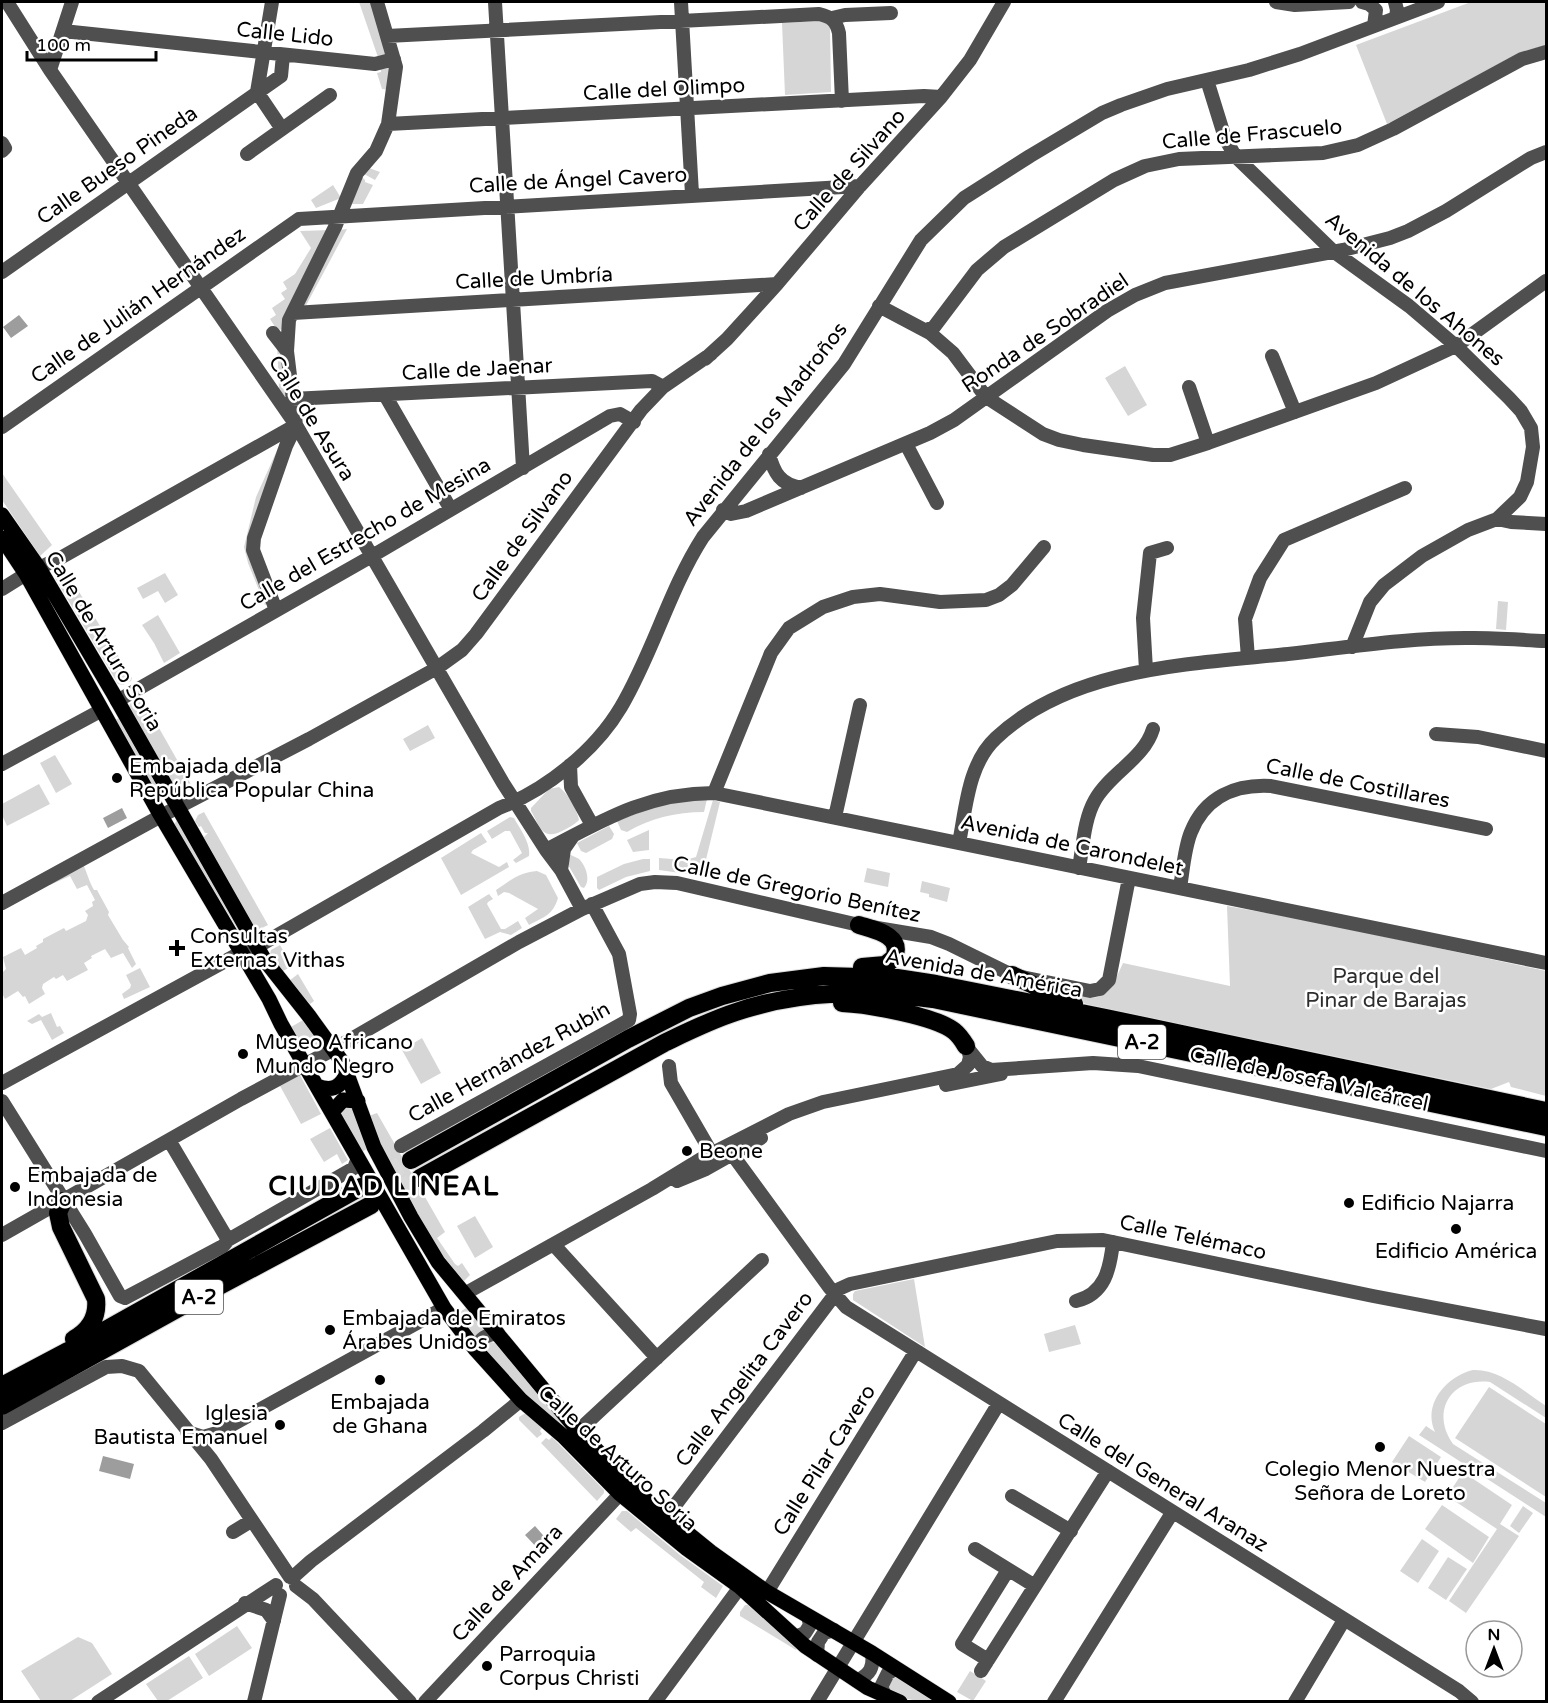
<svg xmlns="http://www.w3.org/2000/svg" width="1548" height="1703" font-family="'Varela Round',sans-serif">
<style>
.green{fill:#d6d6d6}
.water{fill:#9d9d9d}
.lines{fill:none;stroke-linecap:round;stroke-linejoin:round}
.highway-tunnel{stroke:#d9d9d9;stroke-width:18;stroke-dasharray:18 9;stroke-linecap:butt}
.major-casing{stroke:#dbdbdb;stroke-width:16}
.highway-casing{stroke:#dbdbdb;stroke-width:20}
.minor{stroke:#4f4f4f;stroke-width:14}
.major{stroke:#000;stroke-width:15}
.highway{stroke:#000;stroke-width:18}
.poi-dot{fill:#000;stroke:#fff;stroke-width:2}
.labels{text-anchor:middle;stroke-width:5;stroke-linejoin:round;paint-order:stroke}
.shield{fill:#fff;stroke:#4c4c4c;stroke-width:1.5}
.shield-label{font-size:20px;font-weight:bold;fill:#000}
.street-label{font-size:21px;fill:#000;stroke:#fff}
.poi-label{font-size:21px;fill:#000;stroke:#fff;text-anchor:start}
.park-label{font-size:21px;fill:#2d2d2d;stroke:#fff}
.district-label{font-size:27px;font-weight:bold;letter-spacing:1.5px;fill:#000;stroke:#fff}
</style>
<rect width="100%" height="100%" fill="#fff"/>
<path class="green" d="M359,2H373L392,61L391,90L382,89L377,73L381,72L380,63Z
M1471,2H1546V45L1519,53L1387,124L1356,45Z
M821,21L829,24L830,27L831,92L785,95L782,23Z
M369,168L380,172L375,180L364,174L362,177L365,180V182L373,185L363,204H350L359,177Z
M333,185L341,198L316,208L311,200Z
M347,229L303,311H297L339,230Z
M331,230L285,329L277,330L270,319L276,315L272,308L285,299L281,293L287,289L283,282L295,274L311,248L300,231Z
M277,343L283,351L284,386L289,402L279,389Z
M1125,366L1147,405L1128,416L1105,378Z
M278,448L282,449L252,532L271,602L265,605L248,563L244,547L256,497Z
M2,473L52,545L40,556L2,500Z
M65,569L132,678L131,681L123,685L118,684L55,578Z
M165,573L178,595L165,603L158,591L143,599L137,588Z
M1498,601L1508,602L1506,630L1496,629Z
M158,615L180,653L164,663L154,643L142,625Z
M142,698L193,788L181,794L178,793L129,706L131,703Z
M121,717L163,792L156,796L113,721Z
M428,725L435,738L410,751L403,739Z
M55,755L72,784L56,793L40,763Z
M39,784L50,804L7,826L2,815V804Z
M559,787C568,794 577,809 579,820C574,825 568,828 562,831C542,841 540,826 531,811V808L549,789Z
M707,799L704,812C676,812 651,818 627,832L621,830L617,821L661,804Z
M713,800L720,802L702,876L659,870V858L685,860L696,857Z
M204,812L268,925L256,931L203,838L208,833H205L201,826L199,827L195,821L198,815Z
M510,817L514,818C520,829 531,843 529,856L516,863L513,860L522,853L510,831H505L492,839L487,831Z
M177,820L242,933L241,935L174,825Z
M609,826L614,834L612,839L586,853L581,851L577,843Z
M649,830V850L633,852L627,840Z
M481,833L487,842L473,850L471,853L499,867L507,862L509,867L461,895L441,858Z
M569,854C572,856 576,857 579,859C586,866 591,880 584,888L581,887L567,863Z
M643,859H650V871L626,877L599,890L597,888V877L624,864Z
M83,864C87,873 89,881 94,890H97L109,912L108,915L123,940L129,947L128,948L136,964L132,968L123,953L111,958L105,949L91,956L92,958L84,963L88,970L67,981L63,975L56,979L54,977L43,984L42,988L45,994L29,1004L25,996L23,997L18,991L5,999L2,993V973L6,969L3,957L21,948L25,955L37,948L36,946L43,942V939L64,928L66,931L86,921L88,915L85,911L93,906L92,902L95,900L87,885L77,889L70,876L50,885L49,882Z
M867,868L890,873L888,887L864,882Z
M537,871L546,875L558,898C553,915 544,917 529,925L525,918L538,909L509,893L504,892L498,896L496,890C509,881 520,872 537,871Z
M922,881L950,888L947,902L929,897V894L920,892Z
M489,894L493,899L488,902L487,904L501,929H505L518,921L522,928L511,935L500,932L485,939L468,907Z
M1227,906L1306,920L1546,971V1096L1511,1087L1509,1082L1491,1089L1108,1009L1086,1004L1056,992C1099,999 1104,1007 1123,963L1230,986Z
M280,945L292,966L283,971L270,954L271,950Z
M140,968L150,987L124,999L122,994L130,988L131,985L126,975Z
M298,974L314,1001L310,1004L289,981Z
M51,1013L57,1027L60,1026L64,1033L52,1040L41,1020L32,1024L27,1021L39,1014L42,1017Z
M305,1019L320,1043L305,1051L291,1027Z
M422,1038L441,1073L421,1084L402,1050Z
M300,1075L321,1114L301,1124L280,1086Z
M351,1106L367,1149L361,1152L339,1115V1108Z
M377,1113L445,1232L437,1238L455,1264L458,1266L462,1263L470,1275L464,1281L437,1249L382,1151L369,1116Z
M330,1128L348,1160L342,1164L337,1154L324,1162L310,1139Z
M475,1216L493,1247L475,1258L457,1226Z
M914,1279L925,1347L853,1300V1294L855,1291Z
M466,1308L484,1329V1331L475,1339L457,1314Z
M1075,1325L1081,1344L1049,1352L1044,1334Z
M491,1342L495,1343L567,1428L599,1462L510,1382L483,1348L486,1343Z
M1473,1370C1501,1369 1524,1392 1546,1406V1418L1490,1382C1451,1377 1430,1412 1453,1444L1546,1503V1517L1419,1435L1426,1426L1435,1432C1422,1404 1447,1376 1473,1370Z
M1489,1387L1546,1424V1497L1455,1438Z
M524,1414H527L542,1428L540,1431L542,1434L537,1438L519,1420V1417Z
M1409,1436L1441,1457L1425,1482L1392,1462Z
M552,1437L604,1490V1493L597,1501L541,1443L546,1438L549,1440Z
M1463,1472L1512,1505L1500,1524L1519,1536L1466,1613L1449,1601L1497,1529L1447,1496Z
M1442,1505L1489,1537L1473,1563L1425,1529Z
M1523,1506L1533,1513L1519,1533L1510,1526Z
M622,1511H627L680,1555L723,1586L716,1598L701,1587L704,1582L636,1528L631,1532L616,1519Z
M1422,1539L1439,1551L1418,1583L1400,1571Z
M1448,1557L1467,1569L1446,1600L1428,1588Z
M745,1605H748L797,1648L796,1650L740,1616V1612Z
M237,1626L252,1648L209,1676L195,1654Z
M78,1637L92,1643L112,1674L70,1701H41L21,1671Z
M189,1656L203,1678L167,1701H158L146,1684Z
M970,1671L986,1681L973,1701L957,1692Z
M892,1678H898L934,1701C919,1701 896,1701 888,1687Z"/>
<path class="water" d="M19,315L28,326L11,338L3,327Z
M122,808L127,818L108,828L103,818Z
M103,1456L134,1464L130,1479L99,1471Z
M535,1526L549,1542L540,1551L525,1535Z"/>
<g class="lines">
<path class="highway-tunnel" d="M361,1187L411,1160
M371,1205L420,1178"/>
<g class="major-casing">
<path id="major" d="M2,515L39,568L113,693L264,959L309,1016L343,1063L374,1147L411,1217L438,1262L578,1431L643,1497L711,1552L767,1592L872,1653L949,1702
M2,538L26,574L161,816L269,999L281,1024L444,1308L475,1349L521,1400L563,1436L620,1494L687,1549L740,1587L805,1646L868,1688L900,1702
M317,1086C332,1092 341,1087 347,1073
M332,1112L343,1100L358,1101"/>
</g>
<g class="highway-casing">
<path id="highway" d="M859,925C875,930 903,935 894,958L885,965L862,967
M1012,975L1074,1004
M842,1003C867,1004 935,1016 954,1031C959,1035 963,1041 966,1046
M411,1160L628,1039L689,1008L722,996L770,983L824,976L897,978L936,984L1106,1018L1546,1111
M420,1178L664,1043C687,1032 711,1020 736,1012C801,990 866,990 933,999L1546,1127
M63,1201L58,1213L61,1227L96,1299C98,1317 90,1330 74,1339
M2,1386L68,1351L361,1187
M2,1406L195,1299L371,1205"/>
</g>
<path class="minor" d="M7,2L50,70L296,425L503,783L546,850L561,870L564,849L573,836
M272,2L257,92L282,129
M495,2L523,468
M681,2L692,194
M1276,2L1295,5L1349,2
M1362,2L1369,4L1376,10L1374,26
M1395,2L1397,10L1396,17
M832,18L845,15L891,13
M63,31L375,64L394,59
M387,36L819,14C831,17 836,20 839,33L842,101
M50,70L72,2
M1207,80L1225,138L1235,156L1333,251L1409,306L1456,346L1509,398L1521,411L1531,428L1533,447L1527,482L1520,497L1497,519L1468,530L1422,556L1384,585L1370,602L1352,647
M388,124L924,96L941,97
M2,143L5,148L2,151
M247,154L330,95
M2,272L281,76L283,55
M879,306L930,333L953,353L986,397L1043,434L1059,440L1083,445L1153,455H1170L1208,443L1376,383L1456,346L1546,281
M293,313L777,284
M926,330L934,327L977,270L1004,247L1114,180L1145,166L1179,159L1323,153L1358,145L1393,129L1522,59L1546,52
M273,333L287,351
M1272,356L1295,412
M705,359L727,339L777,284L860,186L941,97L970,60L1004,2
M1189,387L1208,443
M385,395L450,508
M292,399L652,381L663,387
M2,427L299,219L860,186
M906,444L937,503
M769,454C774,473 780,484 801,488
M723,510L731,514L746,511L930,433L954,420L1107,311L1135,295L1165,283L1343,250L1390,238L1408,231L1446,211L1531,158L1546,152
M1497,519L1511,522L1546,524
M2,589L26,574L62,557L296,425
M276,610L253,550L254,538L286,446L296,425L287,351L289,320L335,227L357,173L376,151L388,124L396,67L377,2
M1248,658L1245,619L1260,578L1284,540L1405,488
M1146,670L1143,618L1150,553L1167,548
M117,701L372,556L610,416L620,414L634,422
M1436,734L1478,737L1546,751
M2,764L102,710
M570,765L571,787L592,825
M714,793L771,653L789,628L823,607L853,597L880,594L940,602L986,600L999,595L1012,585L1044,547
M835,817L860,705
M959,843C966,808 968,764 996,738C1071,667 1191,664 1288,654C1349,647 1412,637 1474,638C1498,638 1522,640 1546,641
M546,850C603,820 647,793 714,793L1546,963
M1079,868C1083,846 1084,819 1095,800C1110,773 1144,759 1153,729
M561,870L582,909
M1180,888C1183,871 1184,849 1191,832C1205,797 1235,784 1271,786L1486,829
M2,903L161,816L309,739L437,668L462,650L476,634L641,410L663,387L711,354
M966,1046L982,1066L991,1070L1093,1063L1138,1066L1546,1151
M669,1066L671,1083L715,1159
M2,1083L242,952L262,944L499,808C546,790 595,751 621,707C653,653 669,590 703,537L844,364L921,240L964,198L1030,156L1102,113L1121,105L1167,89L1249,70L1300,54L1438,2
M946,1085L1001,1074
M2,1101L85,1234L120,1296L125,1298L223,1246L228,1240L354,1168L358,1158
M169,1140L228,1240
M401,1146L629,1020L630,1014L619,954L592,904
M732,1154L829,1287L846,1307L1459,1691L1472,1702
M677,1181L706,1169L761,1138
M2,1235L241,1099L334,1049L519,942L582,909L640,884L655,882L677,883L859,925L931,937L949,944L1012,975L1090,991L1100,989L1109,980L1129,878
M554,1245L657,1358
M466,1293L652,1189L701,1159L789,1114L823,1102L958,1074L968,1065L970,1057L968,1049
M1076,1301C1105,1294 1110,1269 1113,1242
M475,1349C480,1338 486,1335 498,1333
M2,1423L106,1367L122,1366L139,1371L211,1459L290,1577
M578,1431L762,1260
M187,1432L203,1437L217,1433L444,1308
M1012,1496L1071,1531
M664,1515L673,1508L839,1289L850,1284L1057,1241L1103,1240L1373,1296L1546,1329
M233,1532L251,1521
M975,1549L1035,1586
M292,1578L311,1561L483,1431L521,1400
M296,1586L313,1599L410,1702
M767,1592L914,1354L918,1352
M245,1603L266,1610L274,1621
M795,1637L805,1633L810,1625L808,1616
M817,1655L818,1642L824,1633L834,1630
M988,1660L962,1644L1008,1570
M981,1671L1108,1471
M857,1681C870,1674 874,1668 872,1653
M885,1695L881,1687L888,1673L896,1669
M98,1702L276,1585
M254,1702L280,1595
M425,1702L620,1494L624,1485
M655,1702L740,1587
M817,1702L999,1403
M1054,1702L1172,1513
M1295,1702L1344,1620"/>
<use href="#major" class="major"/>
<use href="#highway" class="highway"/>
</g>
<g class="poi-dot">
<circle cx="117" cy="778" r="6"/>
<path d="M174 939h6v6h6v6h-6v6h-6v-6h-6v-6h6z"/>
<circle cx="243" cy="1054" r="6"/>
<circle cx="687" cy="1151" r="6"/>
<circle cx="15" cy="1187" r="6"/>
<circle cx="1349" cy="1203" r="6"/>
<circle cx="1456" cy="1229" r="6"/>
<circle cx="330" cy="1330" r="6"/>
<circle cx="380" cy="1380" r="6"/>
<circle cx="280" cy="1425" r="6"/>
<circle cx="1380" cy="1447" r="6"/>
<circle cx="487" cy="1666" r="6"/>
</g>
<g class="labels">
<g class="shield">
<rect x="1118" y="1025" width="48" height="34" rx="4.5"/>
<rect x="175" y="1280" width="48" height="34" rx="4.5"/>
</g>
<g class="shield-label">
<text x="1142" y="1049">A-2</text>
<text x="199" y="1304">A-2</text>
</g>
<g class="street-label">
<text transform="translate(285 34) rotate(6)" y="7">Calle Lido</text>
<text transform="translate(664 89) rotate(-3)" y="7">Calle del Olimpo</text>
<text transform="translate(1252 134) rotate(-5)" y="7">Calle de Frascuelo</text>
<text transform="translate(117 165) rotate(-35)" y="7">Calle Bueso Pineda</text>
<text transform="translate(849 170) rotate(-48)" y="7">Calle de Silvano</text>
<text transform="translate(578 180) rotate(-3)" y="7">Calle de Ángel Cavero</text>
<text transform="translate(534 278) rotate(-3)" y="7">Calle de Umbría</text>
<text transform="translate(1415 289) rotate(40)" y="7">Avenida de los Ahones</text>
<text transform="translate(138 305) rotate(-35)" y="7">Calle de Julián Hernández</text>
<text transform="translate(1045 333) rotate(-34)" y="7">Ronda de Sobradiel</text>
<text transform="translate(477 369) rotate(-3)" y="7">Calle de Jaenar</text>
<text transform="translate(312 418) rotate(58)" y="7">Calle de Asura</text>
<text transform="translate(765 424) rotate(-52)" y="7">Avenida de los Madroños</text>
<text transform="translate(365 534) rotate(-30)" y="7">Calle del Estrecho de Mesina</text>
<text transform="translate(522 536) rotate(-54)" y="7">Calle de Silvano</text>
<text transform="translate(104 641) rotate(59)" y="7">Calle de Arturo Soria</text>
<text transform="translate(1358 783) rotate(11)" y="7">Calle de Costillares</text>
<text transform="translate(1072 845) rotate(12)" y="7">Avenida de Carondelet</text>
<text transform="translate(797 889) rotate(12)" y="7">Calle de Gregorio Benítez</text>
<text transform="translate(984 973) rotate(10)" y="7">Avenida de América</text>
<text transform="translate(509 1062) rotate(-29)" y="7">Calle Hernández Rubín</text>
<text transform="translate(1309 1079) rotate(12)" y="7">Calle de Josefa Valcárcel</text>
<text transform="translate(1193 1237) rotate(12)" y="7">Calle Telémaco</text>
<text transform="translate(744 1379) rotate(-53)" y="7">Calle Angelita Cavero</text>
<text transform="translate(618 1458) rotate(42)" y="7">Calle de Arturo Soria</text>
<text transform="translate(824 1460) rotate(-58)" y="7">Calle Pilar Cavero</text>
<text transform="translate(1163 1482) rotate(32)" y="7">Calle del General Aranaz</text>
<text transform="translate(507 1583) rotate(-47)" y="7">Calle de Amara</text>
</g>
<g class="poi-label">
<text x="129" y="773">Embajada de la<tspan x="129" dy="24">República Popular China</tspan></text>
<text x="190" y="943">Consultas<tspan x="190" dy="24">Externas Vithas</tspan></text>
<text x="255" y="1049">Museo Africano<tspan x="255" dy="24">Mundo Negro</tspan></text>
<text x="699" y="1158">Beone</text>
<text x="27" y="1182">Embajada de<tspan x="27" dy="24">Indonesia</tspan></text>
<text x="1361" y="1210">Edificio Najarra</text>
<text x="1456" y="1258" text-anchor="middle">Edificio América</text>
<text x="342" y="1325">Embajada de Emiratos<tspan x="342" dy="24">Árabes Unidos</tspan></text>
<text x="380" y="1409" text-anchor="middle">Embajada<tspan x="380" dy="24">de Ghana</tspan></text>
<text x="268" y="1420" text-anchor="end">Iglesia<tspan x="268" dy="24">Bautista Emanuel</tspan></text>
<text x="1380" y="1476" text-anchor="middle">Colegio Menor Nuestra<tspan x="1380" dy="24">Señora de Loreto</tspan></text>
<text x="499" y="1661">Parroquia<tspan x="499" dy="24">Corpus Christi</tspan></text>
</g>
<g class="park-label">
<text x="1386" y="983">Parque del<tspan x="1386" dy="24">Pinar de Barajas</tspan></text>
</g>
<g class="district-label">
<text x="384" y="1195">CIUDAD LINEAL</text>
</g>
</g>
<rect width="1548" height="1703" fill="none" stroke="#000000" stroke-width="6"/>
<g transform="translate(1494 1649)"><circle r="28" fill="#ffffff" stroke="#999999" stroke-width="1.5"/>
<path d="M0-4.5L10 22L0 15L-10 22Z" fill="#000000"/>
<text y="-9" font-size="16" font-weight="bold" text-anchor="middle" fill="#000000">N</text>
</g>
<path d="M27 51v9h129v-9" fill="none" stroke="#000000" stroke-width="3"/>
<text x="36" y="51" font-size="18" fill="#000000" stroke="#ffffff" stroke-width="4.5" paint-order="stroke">100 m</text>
</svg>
